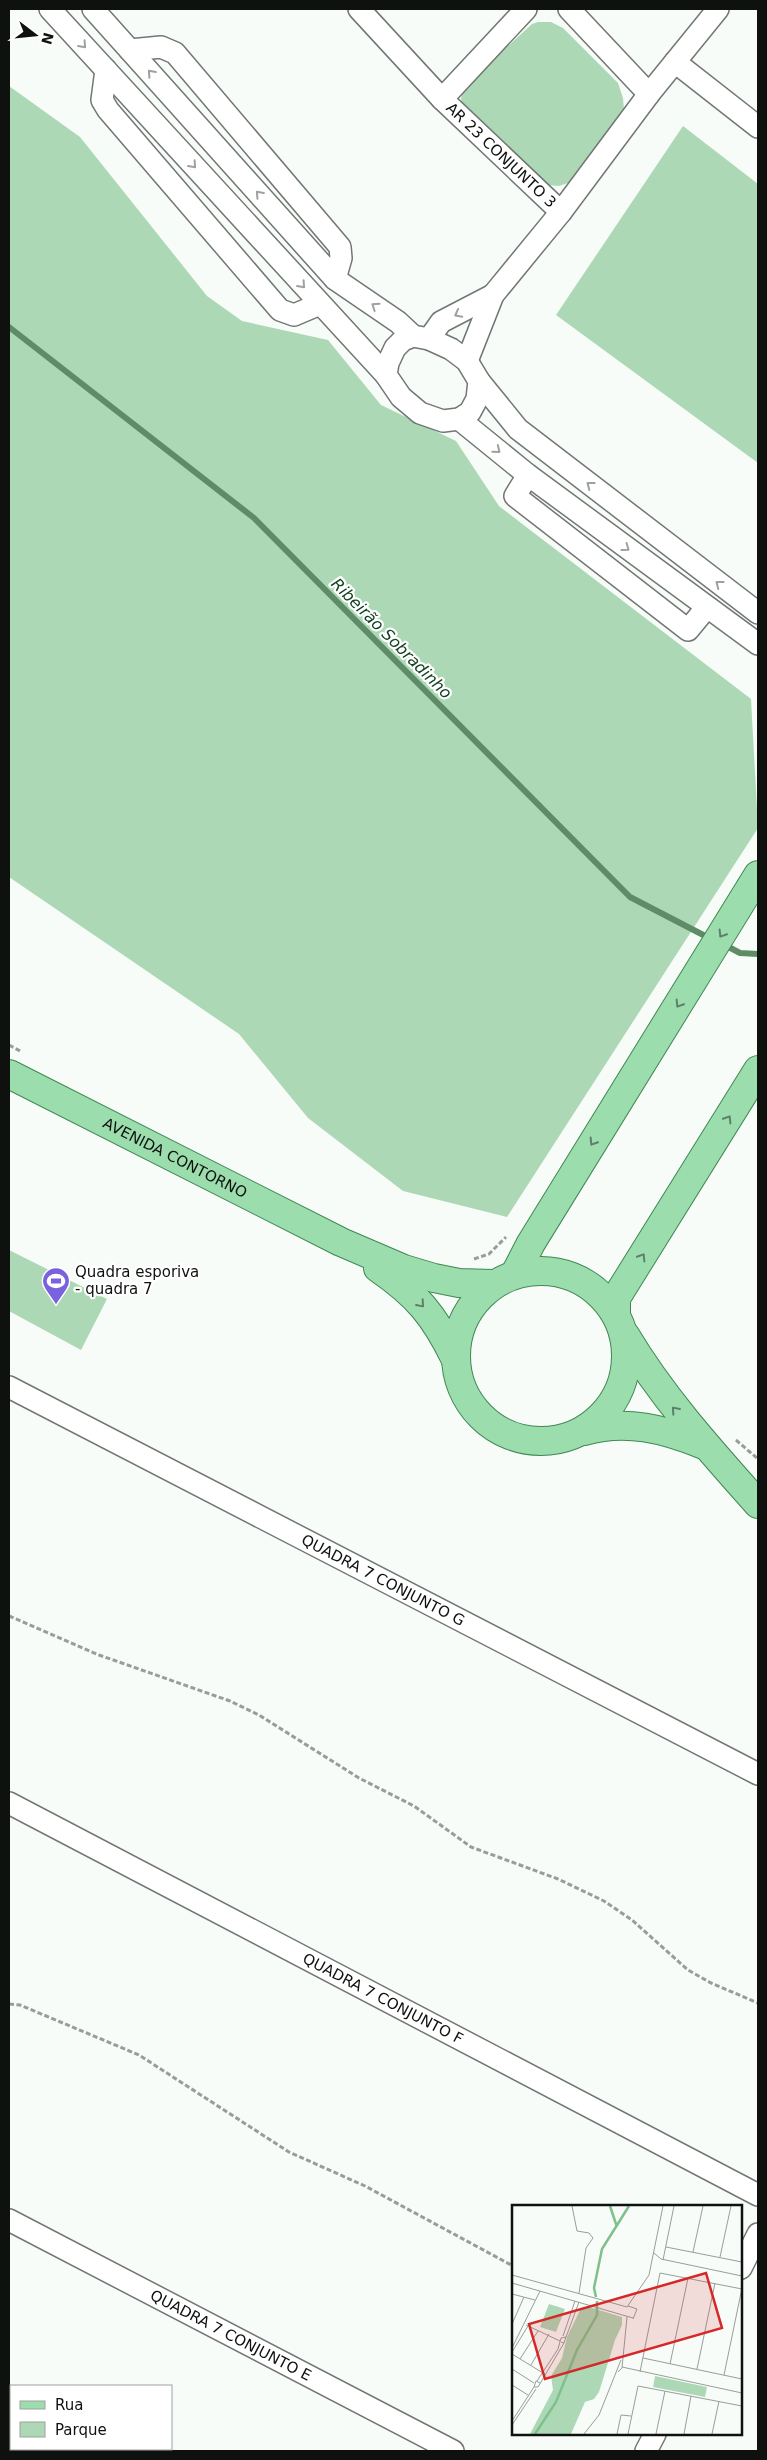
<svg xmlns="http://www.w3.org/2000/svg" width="767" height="2460" font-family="'DejaVu Sans',sans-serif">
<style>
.green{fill:#add8b5}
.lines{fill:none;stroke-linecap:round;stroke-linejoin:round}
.stream{stroke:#5d8c66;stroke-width:6}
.minor-casing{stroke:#727773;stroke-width:24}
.major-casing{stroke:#408753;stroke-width:30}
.path{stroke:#999d99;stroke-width:3;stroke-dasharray:5 2.5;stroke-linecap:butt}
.minor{stroke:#fff;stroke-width:21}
.major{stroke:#9cddae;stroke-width:28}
.oneway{stroke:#9fa09f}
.oneway2{stroke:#5d8166}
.labels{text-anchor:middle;stroke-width:4.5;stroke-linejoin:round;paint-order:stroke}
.street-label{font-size:15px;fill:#0f110f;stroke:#fff}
.poi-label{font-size:15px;fill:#0f110f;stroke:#fff;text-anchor:start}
.water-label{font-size:16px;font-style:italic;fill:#124221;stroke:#fff}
.inset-river{fill:none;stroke:#7fc08c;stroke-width:2.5}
.inset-road{fill:none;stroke:#9a9e9b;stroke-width:1}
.view{fill:#d62828;fill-opacity:0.15;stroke:#d62828;stroke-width:2.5}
.inset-edge{fill:none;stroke:#0f110f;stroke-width:2.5}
</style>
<rect width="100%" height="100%" fill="#f7fcf8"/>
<path class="green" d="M538,22H551L563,28L618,83L623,98L624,110L571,182L559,186L548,185L464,109L461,99L463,87L532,24Z
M9,86L80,137L207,296L242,321L328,340L381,405L456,441L499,506L751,699L758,828L507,1217L403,1191L308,1118L239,1034L9,877Z
M683,126L758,184V463L556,315Z
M9,1250L107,1299L81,1350L9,1311Z"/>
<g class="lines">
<path class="stream" d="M9,327L254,518L630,897L711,939
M723,944L740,953L758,954"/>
<g class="minor-casing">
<g id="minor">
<path d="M50,9L386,375"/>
<path d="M93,9L335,279L398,322L413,336L429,339L451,349L467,361L479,381L477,399L470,412L459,419L443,421L420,413L401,397L386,375L388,363L395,348L403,340L413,336"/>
<path id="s1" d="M359,9L442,99L561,212"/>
<path d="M569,9L649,94"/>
<path d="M130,50L161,47L175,53L340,247L341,258L335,279"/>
<path d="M675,62L758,127"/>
<path d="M106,70L102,100L108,110L280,310L294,315L320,304"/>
<path d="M442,99L526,9"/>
<path d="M429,339L441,322L493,295"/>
<path d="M467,361L493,295L561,212L649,94L718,9"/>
<path d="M479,381L518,429L758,613"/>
<path d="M459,419L528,475L758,644"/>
<path d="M528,475L515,496L688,630L707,607"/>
<path id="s2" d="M9,1387L758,1774"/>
<path id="s3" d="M9,1803L758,2195"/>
<path id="s4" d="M9,2220L453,2451"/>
<path d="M741,2268L758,2234"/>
<path d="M646,2451L655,2434"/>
</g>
</g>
<g class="major-casing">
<g id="major">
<path id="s5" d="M9,1074L341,1242L404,1269L434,1278L459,1283L493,1284"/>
<path d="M378,1268C417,1295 434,1315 455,1358"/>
<circle cx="541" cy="1356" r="85"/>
<path d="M515,1274L531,1243L758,875"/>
<path d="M616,1314V1298L758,1070"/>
<path d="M625,1335C662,1397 710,1450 758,1504"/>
<path d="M584,1431C626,1419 664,1429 704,1445"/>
</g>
</g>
<path class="path" d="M9,1045L22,1052
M474,1259L489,1254L506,1237
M548,1259L599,1282
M736,1440L758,1459
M9,1616L99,1655L230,1701L259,1715L359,1778L414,1806L471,1847L558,1879L604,1901L632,1920L688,1970L711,1983L758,2003
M9,2004L20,2005L139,2055L289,2152L365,2186L513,2266
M9,2409L11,2410
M67,2449L70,2451"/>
<use href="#minor" class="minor"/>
<use href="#major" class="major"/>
</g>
<defs><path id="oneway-chevron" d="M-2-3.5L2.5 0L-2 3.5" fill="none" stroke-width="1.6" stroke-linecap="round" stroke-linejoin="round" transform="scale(1.25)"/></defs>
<g class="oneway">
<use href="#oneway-chevron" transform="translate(83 45) rotate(48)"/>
<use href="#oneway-chevron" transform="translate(151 73) rotate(-132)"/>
<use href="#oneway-chevron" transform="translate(193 165) rotate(48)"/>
<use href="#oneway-chevron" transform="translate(259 194) rotate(-132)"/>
<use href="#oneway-chevron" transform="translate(302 285) rotate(48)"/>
<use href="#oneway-chevron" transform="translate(375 306) rotate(-146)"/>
<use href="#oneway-chevron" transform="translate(458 314) rotate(152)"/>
<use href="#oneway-chevron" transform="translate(497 450) rotate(39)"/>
<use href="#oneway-chevron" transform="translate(590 485) rotate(-142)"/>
<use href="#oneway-chevron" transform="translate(626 548) rotate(36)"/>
<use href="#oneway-chevron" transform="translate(719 584) rotate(-142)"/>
</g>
<g class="oneway2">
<use href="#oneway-chevron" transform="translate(722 934) rotate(122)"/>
<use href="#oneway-chevron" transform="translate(679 1004) rotate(122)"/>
<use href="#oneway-chevron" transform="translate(728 1119) rotate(-58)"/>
<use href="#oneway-chevron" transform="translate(593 1142) rotate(122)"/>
<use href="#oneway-chevron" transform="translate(642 1257) rotate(-58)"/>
<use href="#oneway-chevron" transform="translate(421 1304) rotate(49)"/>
<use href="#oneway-chevron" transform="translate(675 1410) rotate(-131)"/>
</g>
<defs>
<g id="stadium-pin" transform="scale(1.4375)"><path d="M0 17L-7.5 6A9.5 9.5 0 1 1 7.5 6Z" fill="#7962dd" stroke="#fff"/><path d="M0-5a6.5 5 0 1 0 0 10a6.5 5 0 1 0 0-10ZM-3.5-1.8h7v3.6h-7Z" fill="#fff"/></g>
</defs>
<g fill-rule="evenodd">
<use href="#stadium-pin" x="56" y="1281"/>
</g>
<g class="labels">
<g class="street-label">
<text dy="5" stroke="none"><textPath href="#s1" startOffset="204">AR 23 CONJUNTO 3</textPath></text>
<text dy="5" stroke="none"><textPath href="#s5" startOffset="186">AVENIDA CONTORNO</textPath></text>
<text dy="5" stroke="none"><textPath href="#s2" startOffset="421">QUADRA 7 CONJUNTO G</textPath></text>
<text dy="5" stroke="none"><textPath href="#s3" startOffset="422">QUADRA 7 CONJUNTO F</textPath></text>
<text dy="5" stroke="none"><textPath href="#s4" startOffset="250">QUADRA 7 CONJUNTO E</textPath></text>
</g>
<g class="poi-label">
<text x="75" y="1277">Quadra esporiva<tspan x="75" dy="17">- quadra 7</tspan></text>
</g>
<g class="water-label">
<text transform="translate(392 638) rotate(45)" y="6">Ribeirão Sobradinho</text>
</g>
</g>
<g transform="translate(512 2205)">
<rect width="230" height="230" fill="#f7fcf8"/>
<path d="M37,99L53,104L44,127L28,122ZM77,102L110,112V120L103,135L87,187L82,194L73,197L59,229H18L41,185L39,171L50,153L55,132L68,105ZM143,171L195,182L193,192L141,182Z" fill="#add8b5"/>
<path class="inset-river" d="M98,1L105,22M84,92L82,83L90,44L117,1M23,229L44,197L65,145L85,110V96"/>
<path class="inset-road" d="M60,1L65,26L77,28L81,33L74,43L67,88M154,42L230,57M181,47L191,1M142,48L149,54L230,71M208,52L219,1M151,55L162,1M0,70L115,102L137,70L151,1M0,78L121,113M0,89L23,95M116,101L125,104L121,114M0,119L12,92M14,120L48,136M51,131L63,96M54,132L67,97M0,143L28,86M0,147L16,121M0,149L31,168M131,153L230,174M8,154L26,126M158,159L176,73M19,160L37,129M110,162L230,188M0,164L22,178M185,164L203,78M106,167L110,163L115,112M128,167L148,68L230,84M212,170L230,83M25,176L46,144L49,133L54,132L52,138L49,137M28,178L24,176L22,182H26L52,138M0,180L16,190M0,216L22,182M0,220L24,184M72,229L87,210L109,155M105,229L109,210L119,211M116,229L126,181L230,201M144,229L153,186M172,229L179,191M200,229L207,196"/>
<path class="view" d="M194,68L210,123L33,174L17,119Z"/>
<rect width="230" height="230" class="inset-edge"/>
</g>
<rect width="767" height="2460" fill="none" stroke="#0f110f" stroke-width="20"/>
<rect x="10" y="2385" width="162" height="65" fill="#ffffff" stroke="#9fa09f"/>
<rect x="20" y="2401" width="25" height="8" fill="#9cddae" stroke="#9fa09f"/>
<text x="55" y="2410" font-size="15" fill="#0f110f">Rua</text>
<rect x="20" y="2422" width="25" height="15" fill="#add8b5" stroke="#9fa09f"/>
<text x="55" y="2435" font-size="15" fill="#0f110f">Parque</text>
<g transform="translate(35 35) rotate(106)" stroke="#ffffff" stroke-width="4" paint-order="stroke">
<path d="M0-4L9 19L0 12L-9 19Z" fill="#0f110f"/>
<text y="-8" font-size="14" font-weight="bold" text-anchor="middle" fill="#0f110f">N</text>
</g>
</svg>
